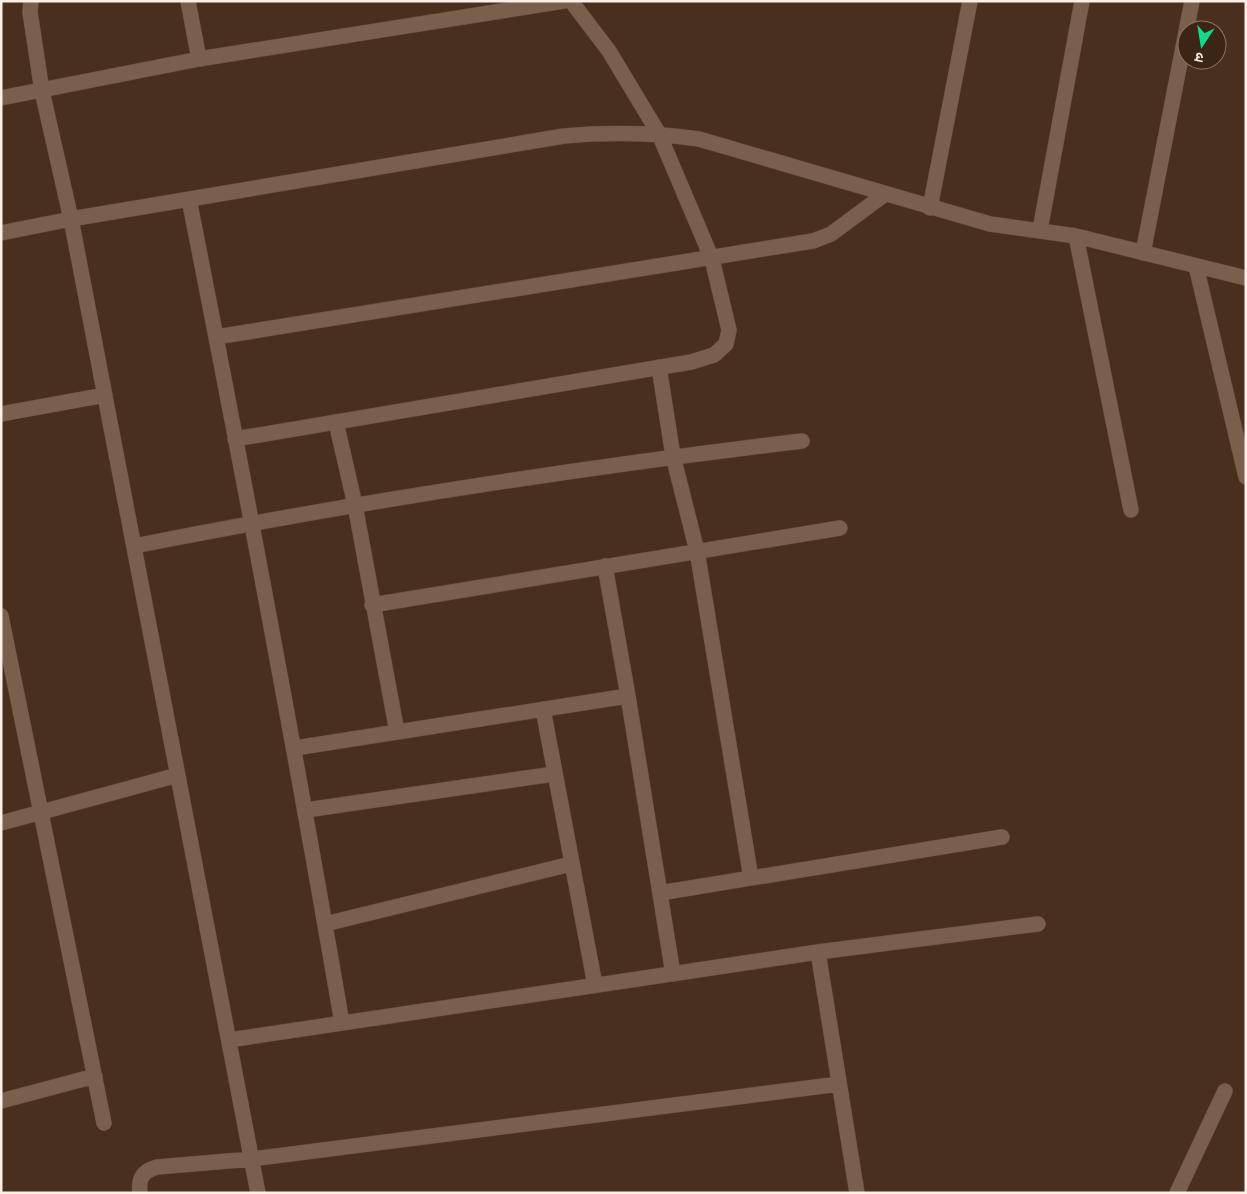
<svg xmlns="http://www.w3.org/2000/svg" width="1247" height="1194" font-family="'Exo 2','Noto Sans Devanagari',sans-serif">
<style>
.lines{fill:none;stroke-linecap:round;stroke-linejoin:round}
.street-casing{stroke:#5f4b3c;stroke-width:16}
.street{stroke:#7a5f4c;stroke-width:15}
</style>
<rect width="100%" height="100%" fill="#482f1e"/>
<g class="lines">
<g class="street-casing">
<path id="street" d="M31,1L30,12L42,91L71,219L258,1193
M188,1L199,59
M1,98L199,59L564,1
M189,199C243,473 295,748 342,1023
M930,208L970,1
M1040,230L1082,1
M1,233L71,219L564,136C609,132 654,133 699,139L990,224L1076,236L1246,278
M1076,236L1131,510
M1143,253L1192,1
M1196,266L1246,477
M216,337L813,241L831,234L885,194
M659,367L673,456L697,551L751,878
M1,414L105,395
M336,422L355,505L397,732
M235,439L691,362L714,355L726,344L729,330L712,259L659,134L609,51L571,1
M134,546C355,502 578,468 802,441
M605,566L628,696L673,974
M372,605L840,528
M1,616L104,1123
M543,709L595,985
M295,748L628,696
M306,810L554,774
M1,823L178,775
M660,893L1002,837
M325,924L571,864
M818,952L857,1193
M229,1040L818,952L1038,924
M1,1101L95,1076
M140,1193C138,1178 143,1171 157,1167L252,1159L839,1084
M1177,1193L1225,1091"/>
</g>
<use href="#street" class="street"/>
</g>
<rect width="1247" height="1194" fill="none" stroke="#fdefe7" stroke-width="5"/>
<g transform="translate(1202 45) rotate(192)"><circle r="24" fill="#3d2515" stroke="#8a7669"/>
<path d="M0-4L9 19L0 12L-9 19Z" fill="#13d98a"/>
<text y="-8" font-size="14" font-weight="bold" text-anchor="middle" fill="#fdefe7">उ</text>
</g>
</svg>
